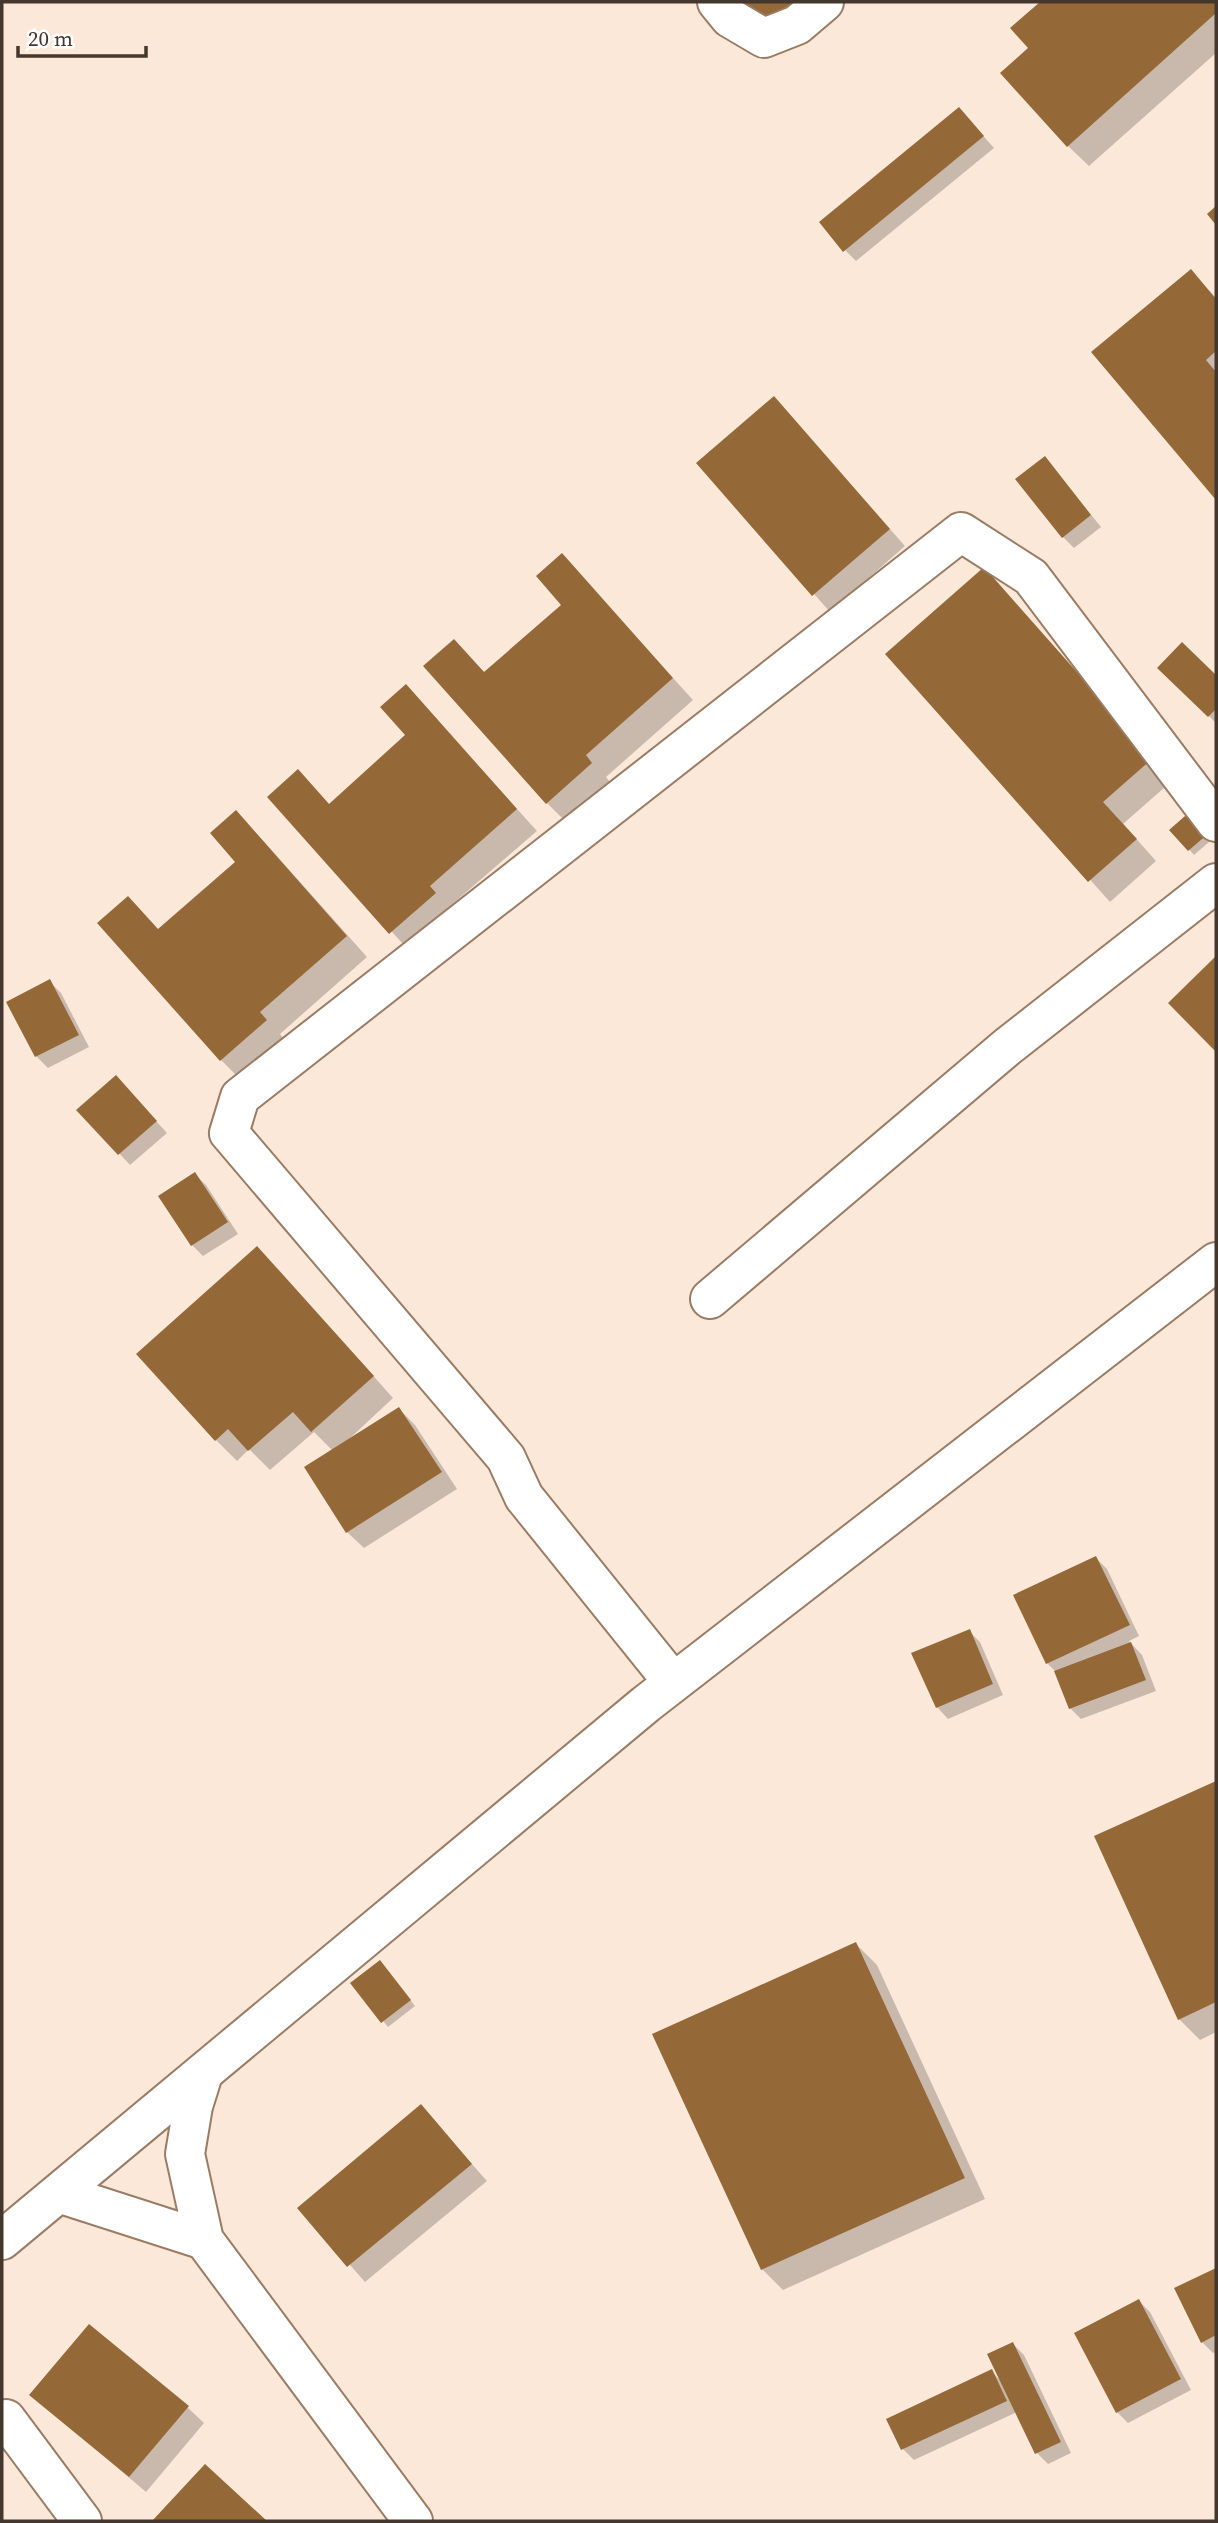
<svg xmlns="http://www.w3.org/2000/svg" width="1218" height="2523" font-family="'Source Serif 4',serif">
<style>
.shadow{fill:#0003}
.building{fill:#956838}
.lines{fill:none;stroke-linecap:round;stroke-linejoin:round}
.minor-casing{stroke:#9a7c65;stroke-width:42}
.minor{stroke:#fff;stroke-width:38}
</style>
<rect width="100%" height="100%" fill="#fce8d9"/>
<path class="shadow" d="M1042,2H1216V53L1089,166L1068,146L1030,48L1013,28Z
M970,121L994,148L856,261L845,250Z
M1191,271L1216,298V498L1093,353Z
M774,398L905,546L830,612L699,463Z
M1055,470L1101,527L1074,548L1063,537Z
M562,556L693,700L606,777L612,785L568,824L547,803L454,641L486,674L564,605Z
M984,569L1173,780L1123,824L1156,861L1110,902L888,654Z
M1182,645L1216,677V723L1160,668Z
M406,686L537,831L449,907L456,915L412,954L270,797L298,772L330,805L408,736Z
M1172,830L1216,836L1194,855Z
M257,834L367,957L280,1034L286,1042L242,1081L221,1060L159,931L238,862Z
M50,982L61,993L89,1047L48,1068L36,1056L8,1003Z
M126,1088L167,1133L130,1165L79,1110Z
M194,1174L206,1185L238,1234L203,1256L192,1245Z
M278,1269L393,1398L346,1442L399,1409L415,1425L457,1489L364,1548L347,1532L333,1451L314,1432L270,1470L249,1449L237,1461L216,1440Z
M1096,1558L1107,1569L1139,1636L1129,1641L1142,1655L1156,1691L1081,1719L1070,1708L1056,1672L1047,1663Z
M969,1631L980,1642L1003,1695L948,1719L937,1707Z
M1216,1783V2032L1200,2040L1179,2019L1097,1837Z
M856,1944L877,1965L985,2199L783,2290L762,2269Z
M385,1968L415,2006L388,2027L353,1984Z
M421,2107L487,2181L365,2282L300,2208Z
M1216,2270V2352L1213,2353L1202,2342L1176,2289Z
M1139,2301L1150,2312L1191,2390L1128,2423L1117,2412Z
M1013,2344L1024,2355L1071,2453L1048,2464L1037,2453L1017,2412L914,2460L903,2449L889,2420L991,2371L1002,2382Z
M32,2395L187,2407L204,2423L146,2492Z
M205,2466L264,2521H154Z"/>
<path class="building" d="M732,2H795L758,33Z
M1040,2H1216V13L1067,147L1000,73L1028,48L1010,28Z
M959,107L984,136L843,252L819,222Z
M1216,206V225L1207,214Z
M1191,269L1216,299V351L1206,360L1216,372V500L1091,352Z
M774,396L890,529L812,596L696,463Z
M1045,456L1091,515L1062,538L1015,479Z
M562,553L673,678L586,755L592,763L546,804L423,666L454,639L484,672L561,605L536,576Z
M984,567L1153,758L1103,802L1137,839L1088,882L885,654Z
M1182,642L1216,675V709L1208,717L1157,668Z
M406,684L517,809L430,886L436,893L389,934L267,797L298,769L329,804L405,735L380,707Z
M1200,803L1216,827L1188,851L1169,830Z
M236,810L347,936L260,1012L267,1020L220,1061L97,923L128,896L158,929L235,862L210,833Z
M1216,956V1052L1168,1003Z
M50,979L79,1035L35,1057L6,1002Z
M116,1075L157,1121L118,1155L76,1110Z
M195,1172L228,1222L191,1246L158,1196Z
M257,1246L374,1376L311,1432L293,1412L248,1451L228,1429L215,1441L136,1354Z
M399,1407L442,1472L346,1533L304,1467Z
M1096,1556L1130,1625L1046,1664L1013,1595Z
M970,1629L993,1684L936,1708L911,1653Z
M1131,1642L1146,1680L1069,1709L1054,1671Z
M1216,1781V2002L1178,2020L1094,1836Z
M856,1942L965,2178L761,2270L652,2034Z
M380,1960L411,2000L381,2023L350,1983Z
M421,2104L472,2164L347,2267L297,2208Z
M1216,2268V2335L1201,2343L1174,2288Z
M1139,2299L1181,2379L1116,2413L1074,2333Z
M89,2324L189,2406L129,2477L29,2395Z
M1013,2342L1061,2442L1035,2454L987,2354Z
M992,2369L1007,2401L901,2450L886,2419Z
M205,2464L267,2521H152Z"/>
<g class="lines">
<g class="minor-casing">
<path id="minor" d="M717,2L730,18L764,38L797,25L824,2
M710,1299L1007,1047L1216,883
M673,1682L524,1497L506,1458L229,1133L240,1097L961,532L1031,577L1216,822
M203,2074L193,2106L185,2154L204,2240L413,2521
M61,2194L204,2240
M2,2240L646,1704L1216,1262
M6,2419L82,2521"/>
</g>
<use href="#minor" class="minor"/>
</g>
<rect width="1218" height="2523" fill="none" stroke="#44372d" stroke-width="7"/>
<path d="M18 46v10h128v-10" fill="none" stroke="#44372d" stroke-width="3.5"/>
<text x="28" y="46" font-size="21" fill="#44372d" stroke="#ffffff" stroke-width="5" paint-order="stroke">20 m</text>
</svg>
